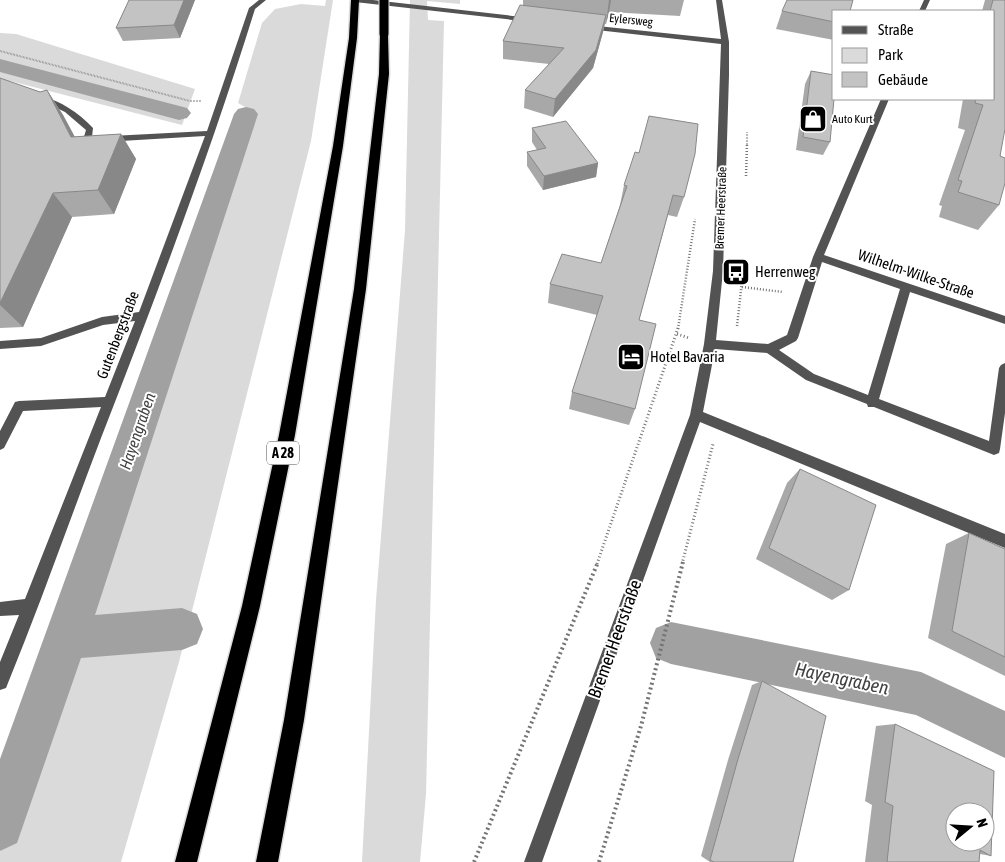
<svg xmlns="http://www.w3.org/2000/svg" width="1005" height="862" font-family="'Asap Condensed',sans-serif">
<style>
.green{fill:#dadada}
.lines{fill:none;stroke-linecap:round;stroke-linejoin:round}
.canal{fill:#a1a1a1;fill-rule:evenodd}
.highway-casing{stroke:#dbdbdb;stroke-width:3}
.path-far3{stroke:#757575;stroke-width:2;stroke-dasharray:0.5 1;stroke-linecap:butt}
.path-far2{stroke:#757575;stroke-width:2.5;stroke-dasharray:1 2;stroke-linecap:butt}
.path-far1{stroke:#757575;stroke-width:3;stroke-dasharray:1 2.5;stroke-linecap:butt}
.path{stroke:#757575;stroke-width:4;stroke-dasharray:2 3;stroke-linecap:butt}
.minor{fill:#535353;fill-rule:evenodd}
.highway{fill:#000;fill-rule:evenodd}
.highway-bridge-casing{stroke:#dbdbdb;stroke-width:11;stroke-linecap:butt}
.highway-bridge{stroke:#000;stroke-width:9}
.wall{fill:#a8a8a8}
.shaded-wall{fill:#888}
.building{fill:#c3c3c3;stroke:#888;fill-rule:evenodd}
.labels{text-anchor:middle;stroke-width:4;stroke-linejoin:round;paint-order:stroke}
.far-street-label{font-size:12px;fill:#000;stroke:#fff}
.far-poi-label{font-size:12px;fill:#000;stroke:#fff;text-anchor:start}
.shield{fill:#fff;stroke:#4c4c4c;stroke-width:1}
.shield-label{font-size:14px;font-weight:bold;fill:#000}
.poi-label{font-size:15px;fill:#000;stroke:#fff;text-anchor:start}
.street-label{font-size:15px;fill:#000;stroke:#fff}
.water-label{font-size:16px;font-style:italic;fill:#424242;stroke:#fff}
.near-street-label{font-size:18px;fill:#000;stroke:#fff}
.near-water-label{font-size:19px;font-style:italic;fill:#424242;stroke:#fff}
</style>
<rect width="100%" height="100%" fill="#fff"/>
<path class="green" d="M326,0H333L311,141L179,662L121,862H0V852L254,112L238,103L262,23L275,9L301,4L325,6Z
M410,0H460V4L427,1L428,20L444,21L426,794L420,862H362L376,600L405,230Z
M0,33L16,34L195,89L182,125L10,81L0,82Z"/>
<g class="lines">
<path class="canal" d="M0,59L187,108L191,113L187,118L179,120L0,72Z
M246,107L254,109L258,114L95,615L182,608L197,614L203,629L197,644L182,650L81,658L17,843L0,851V759L234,114L238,109Z
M671,622L921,672L1005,711V758L916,715L671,664L656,658L650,643L656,628Z"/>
<g class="highway-casing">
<path id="highway" d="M351,0H359L357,38L343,146L295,435L260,606L197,862H175L242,606L279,435L333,146L349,38Z
M384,31L388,34L389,74L366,289L304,720L278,862H256L284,720L354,289L379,74L380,34Z"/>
</g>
<path class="path-far3" d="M0,51L190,101H201
M747,145V132"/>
<path class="path-far2" d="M746,176L747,144
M742,287L783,292
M737,326L743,272
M678,329L695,219"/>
<path class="path-far1" d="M677,334L689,338
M597,564L678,328
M682,564L713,444"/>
<path class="path" d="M474,862L598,562
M599,862L641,726L683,562"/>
<path class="minor" d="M259,0H266L255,9C210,154 156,297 101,438C69,522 40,605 6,688L0,690V662L19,615L0,616V602L25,599L101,407L23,411L4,448L0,450V431L15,402L19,401L105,397L135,321L103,325L41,346L0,349V341L41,338L102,317L139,312L205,136L87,143L83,140L86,130L65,112L36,98L40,96C61,101 78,112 93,128L92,137L207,131L249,8Z
M352,0H373L531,18L535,20L531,22L355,2Z
M716,0H722L729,42V75L723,271L716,340L768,344L787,335L813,257L881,99H889L824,255L1005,316V324L910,292L879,399L989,441L999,368L1001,365L1005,363V413L1000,449L999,453L994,455L874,407H868L867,404L806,380L767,353L715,349L703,412L1005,534V548L700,422L542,862H524L690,415L704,344L713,271L721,44L588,29L584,27L588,25L721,39ZM822,262L900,289L868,395L814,374L779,350L796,341L798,338Z
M924,0H930L925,11H919Z"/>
<use href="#highway" class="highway"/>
<g class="highway-bridge-casing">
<path id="highway-bridge" d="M384,0V34"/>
</g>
<use href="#highway-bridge" class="highway-bridge"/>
</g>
<path class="wall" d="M129,0H195L180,38L123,41L116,28Z
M523,0H684L680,16L609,12L606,24H605L603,32L593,68L553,117L524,108L525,90L549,64L503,59V41L523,6Z
M985,0H1005L999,205L978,230L939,217L942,206L939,205L965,130L958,128L963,99H994V11H982Z
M782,11H834V40L776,29Z
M811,71L830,142L823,155L796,150L805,84Z
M0,78L40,92L47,90L63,115L75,137L121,134L136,159L114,214L72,217L23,327L0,328Z
M532,128L598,163L596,177L543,190L527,166V152L537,150L532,142Z
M624,185L684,197L677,217L668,215L639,320L635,409L629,425L569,409L572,392L597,315L548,303L550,284L601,263L620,205Z
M800,469L849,590L832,600L756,559L787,483Z
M969,533L1005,549V676L928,638L946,544Z
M762,681L793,862H710L701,856L728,760L752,685Z
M895,724L991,856L980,854L979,862H865L872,805L865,801L876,726Z"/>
<path class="shaded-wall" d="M184,0H195L180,38L174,25Z
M609,0H611L609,12L606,24Z
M606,15L603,32L593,68L553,117L555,99Z
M47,90L63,115L88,162L71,137Z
M121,134L136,159L114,214L98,190Z
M598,163L596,177L543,190L544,176Z
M53,193L72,217L23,327L0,305V303Z"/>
<path class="building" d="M129,0H184L174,25L116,28Z
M787,0H853L850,11H834V22L782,11Z
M993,0H1005V129L1000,156L1005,158V183L999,205L958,192L962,181L958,180L983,105L975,103L976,99H994V11H990Z
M520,5L606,15L596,50L555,99L525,90L564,48L503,41Z
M811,71L834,75V99L830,142L803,137Z
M0,78L40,92L47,90L71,137L121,134L98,190L53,193L0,303Z
M649,116L698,124L695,154L684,197L673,195L639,320L656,324L635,409L572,392L603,296L550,284L562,254L601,263L627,186L624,185L635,152L639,153Z
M566,121L598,163L544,176L527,152L546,148L532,128Z
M800,469L876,505L849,590L769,548Z
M969,533L1005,549V657L952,631Z
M762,681L826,716L793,862H714L710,860L738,759Z
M895,724L994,771L991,856L980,850L979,862H887L893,806L885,802ZM955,812H985V842H955Z"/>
<defs>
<g id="shop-square" transform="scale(1.4375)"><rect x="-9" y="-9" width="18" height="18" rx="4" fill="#000" stroke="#fff"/><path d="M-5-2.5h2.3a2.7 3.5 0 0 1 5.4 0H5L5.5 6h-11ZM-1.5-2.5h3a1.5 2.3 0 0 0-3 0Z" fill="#fff"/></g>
<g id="bus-square" transform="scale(1.4375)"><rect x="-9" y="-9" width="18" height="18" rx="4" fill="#000" stroke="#fff"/><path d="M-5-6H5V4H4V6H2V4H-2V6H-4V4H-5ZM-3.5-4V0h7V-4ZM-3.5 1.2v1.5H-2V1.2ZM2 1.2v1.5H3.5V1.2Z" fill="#fff"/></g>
<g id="hotel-square" transform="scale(1.4375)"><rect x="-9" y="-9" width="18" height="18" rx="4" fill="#000" stroke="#fff"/><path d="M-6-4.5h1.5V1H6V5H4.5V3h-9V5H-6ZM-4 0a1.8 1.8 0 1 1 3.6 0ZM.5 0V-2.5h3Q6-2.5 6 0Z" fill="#fff"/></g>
</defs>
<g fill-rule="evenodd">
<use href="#shop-square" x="813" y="119"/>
<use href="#bus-square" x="736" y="272"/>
<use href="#hotel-square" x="631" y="357"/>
</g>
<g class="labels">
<g class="far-street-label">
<text transform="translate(631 20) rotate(6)" y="4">Eylersweg</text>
<text transform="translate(721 208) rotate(-88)" y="4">Bremer Heerstraße</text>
</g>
<g class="far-poi-label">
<text x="832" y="123">Auto Kurt</text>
</g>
<rect class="shield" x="267" y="441.5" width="32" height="23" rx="4"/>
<g class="shield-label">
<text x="283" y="458">A 28</text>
</g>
<g class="poi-label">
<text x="755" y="277">Herrenweg</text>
<text x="650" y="362">Hotel Bavaria</text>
</g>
<g class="street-label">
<text transform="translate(916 274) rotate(19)" y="5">Wilhelm-Wilke-Straße</text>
<text transform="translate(118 335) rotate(-69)" y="5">Gutenbergstraße</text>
</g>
<g class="water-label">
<text transform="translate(137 431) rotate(-71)" y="6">Hayengraben</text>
</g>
<g class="near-street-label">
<text transform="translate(615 639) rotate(-70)" y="6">Bremer Heerstraße</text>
</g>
<g class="near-water-label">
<text transform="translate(842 678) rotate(12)" y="7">Hayengraben</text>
</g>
</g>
<rect x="832" y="10" width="162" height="90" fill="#ffffff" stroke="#999999"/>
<rect x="842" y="26" width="25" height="8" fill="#535353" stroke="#999999"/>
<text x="878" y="35" font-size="15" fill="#000000">Straße</text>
<rect x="842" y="48" width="25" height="15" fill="#dadada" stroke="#999999"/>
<text x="878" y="60" font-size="15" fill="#000000">Park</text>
<rect x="842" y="72" width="25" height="15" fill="#c3c3c3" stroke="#999999"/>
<text x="878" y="85" font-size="15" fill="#000000">Gebäude</text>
<g transform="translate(970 827) rotate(72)"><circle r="24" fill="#ffffff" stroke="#999999"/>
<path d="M0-4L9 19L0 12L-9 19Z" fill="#000000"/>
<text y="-8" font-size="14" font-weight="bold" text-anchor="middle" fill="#000000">N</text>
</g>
</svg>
